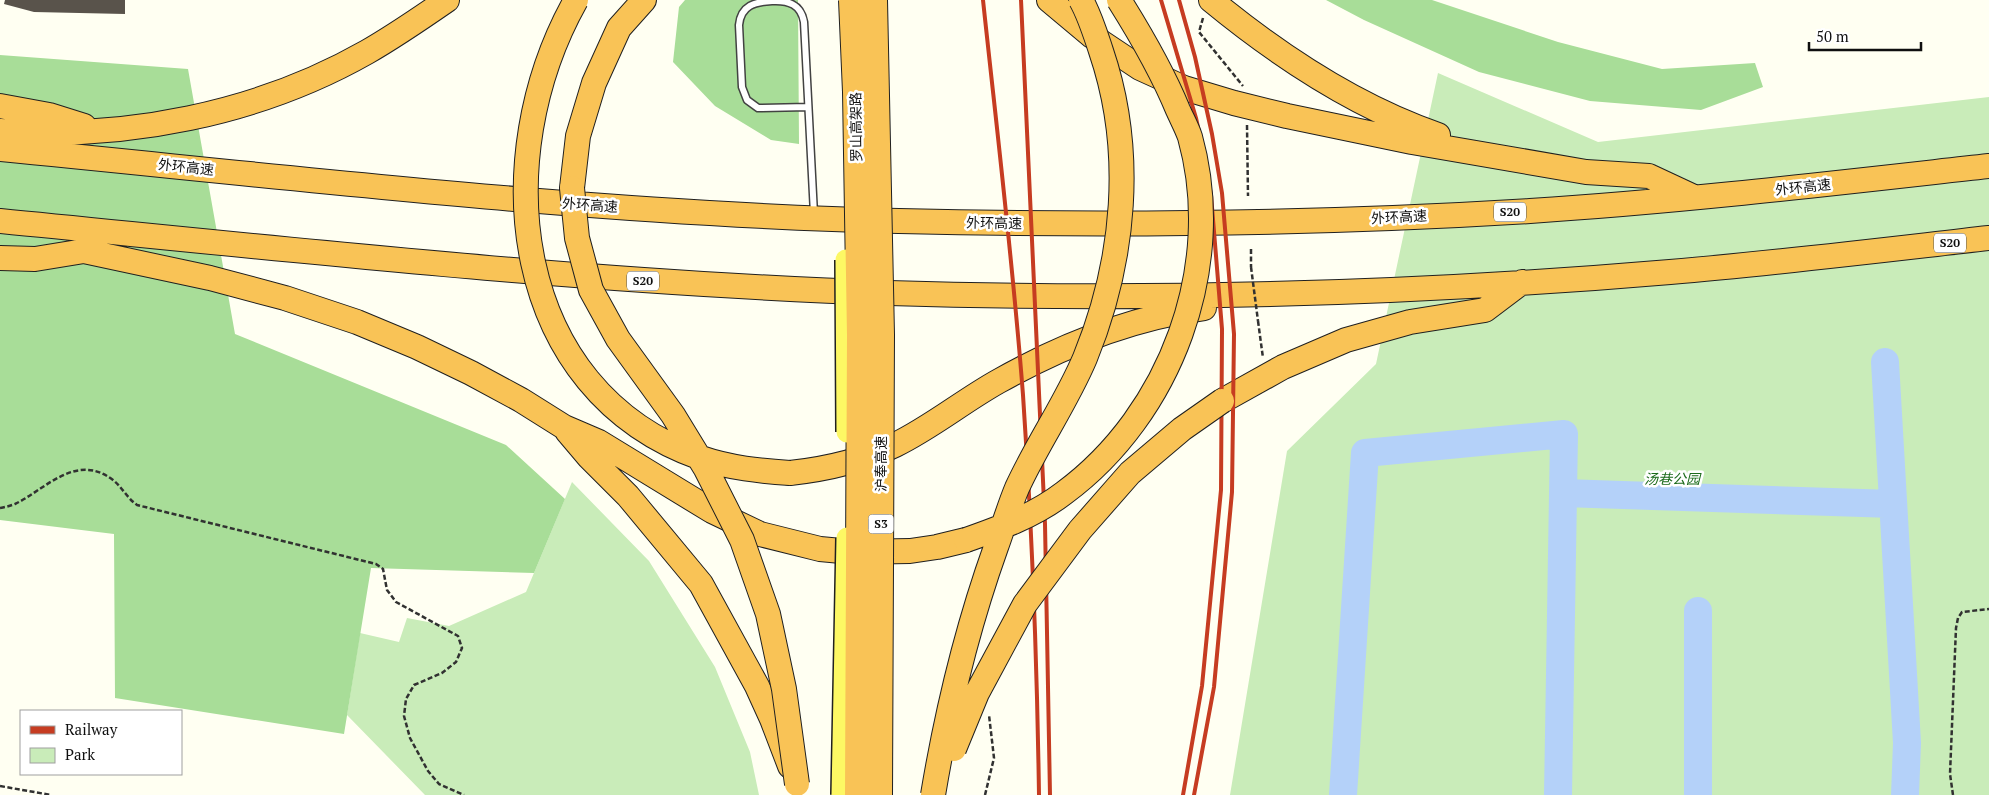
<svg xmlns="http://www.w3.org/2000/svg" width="1989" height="795" font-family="'PT Serif','Noto Sans SC',serif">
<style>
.green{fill:#c9ecb9}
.forest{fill:#a8dd98}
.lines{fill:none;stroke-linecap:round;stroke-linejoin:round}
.river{stroke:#b4d1f9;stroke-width:28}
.building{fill:#59534b}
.lane-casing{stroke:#424242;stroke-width:9}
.highway-casing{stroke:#202020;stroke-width:26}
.path{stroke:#313131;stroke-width:2.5;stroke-dasharray:5 2.5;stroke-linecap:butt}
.lane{stroke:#fff;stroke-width:6}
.highway{stroke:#f9c356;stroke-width:24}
.rail{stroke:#c63c21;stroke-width:4}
.primary-bridge-casing{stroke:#202020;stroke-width:24;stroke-linecap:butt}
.highway-bridge-casing{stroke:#202020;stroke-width:26;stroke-linecap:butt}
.path-bridge{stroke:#313131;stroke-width:2.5;stroke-dasharray:5 2.5;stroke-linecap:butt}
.primary-bridge{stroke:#fdf864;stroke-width:21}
.highway-bridge{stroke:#f9c356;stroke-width:24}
.labels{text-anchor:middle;stroke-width:5;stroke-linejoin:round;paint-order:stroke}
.shield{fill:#fff;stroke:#575757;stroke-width:1}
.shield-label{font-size:12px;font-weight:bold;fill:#0f0f0f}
.street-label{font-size:14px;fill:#0f0f0f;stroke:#fff}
.park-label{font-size:14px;font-style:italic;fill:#1c6b1c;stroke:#fff}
</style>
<rect width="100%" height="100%" fill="#fffff2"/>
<path class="green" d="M1438,73L1598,142L1989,97V795H1230L1287,451L1376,364Z
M572,482L649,561L715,667L750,752L759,795H425L347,715L360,633L399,642L407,618L449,626L526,592Z"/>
<path class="forest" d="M685,0H798L799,144L771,140L715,106L673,62L679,7Z
M1326,0H1432L1558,42L1662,69L1755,63L1763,87L1701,110L1590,101L1479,72L1364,20Z
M0,55L188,69L235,334L506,445L565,499L534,573L371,568L344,734L115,698L114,534L0,520Z"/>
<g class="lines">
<path class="river" d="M1885,362L1907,743L1905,795
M1563,493L1893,504
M1698,611V795
M1343,795L1365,453L1564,434L1558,795"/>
</g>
<path class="building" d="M5,0H125V14L34,12L4,4Z"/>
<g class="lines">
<g class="lane-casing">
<path id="lane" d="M808,107L758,108L747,100L742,87L739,25C741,5 755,2 772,1C789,0 801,5 804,22L814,214"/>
</g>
<g class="highway-casing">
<path id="highway" d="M1049,0L1092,36L1140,68L1184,88L1234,103L1287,116L1412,142L1586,172L1649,176L1694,197
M1211,0C1279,56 1354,106 1438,135
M0,106L49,115L84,126
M0,131C125,140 258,114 367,52C395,36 421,18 447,0
M0,149C299,178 598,214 899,221C1110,226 1320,224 1530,211C1684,201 1836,183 1989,166
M572,188L578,136L594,83L619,28L644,0
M0,221C296,250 592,283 889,293C1149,301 1411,294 1670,272C1777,263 1883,250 1989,238
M0,258L35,259L84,251L210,278L285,298L357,322L417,347L471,373L521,400L564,427L599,442L712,511L760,534L820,549L852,552L910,551L937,547L966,540
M1222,401L1283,367L1346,340L1410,322L1485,310L1522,282
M567,431L589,457L628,496L701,584L757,686L772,719L790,766
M790,473C827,469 862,461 895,445C932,427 963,401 999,381C1063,345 1131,318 1204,308"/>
</g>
<path class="path" d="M1203,18L1199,32L1243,86
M1247,125L1248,196
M1251,249V267
M1258,321L1263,358
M0,508C5,507 10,506 15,504C46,489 76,452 113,480C122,487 127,498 137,505L376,564L383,569L387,590L396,602L458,636L462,648L456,662L442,673L414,685L406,699L404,716L410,738L428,771L439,784L464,795
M0,786L51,795
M985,795L994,758L989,715
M1953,795L1950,774L1956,628L1958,618L1962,612L1989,609"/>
<use href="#lane" class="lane"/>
<use href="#highway" class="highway"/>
<path class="rail" d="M983,0C997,131 1013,263 1023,395C1032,528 1037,661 1039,795
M1021,0L1045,524L1050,795
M1161,0L1196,118L1205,160L1211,195L1222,329L1221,490L1202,686L1183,795
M1179,0L1195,57L1212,134L1222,193L1234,334L1232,492L1214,687L1194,795"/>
<g class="primary-bridge-casing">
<path id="primary-bridge" d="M846,260L847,432
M842,795L847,538"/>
</g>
<g class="highway-bridge-casing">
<path id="highway-bridge" d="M576,0C487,158 509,390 701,458C730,468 760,471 790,473
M851,0L855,92L859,335L857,795
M875,0L882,335L880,795
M572,188L577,238L591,290L618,339L673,415L706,469L742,540L768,614L784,689L797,784
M966,540C1000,528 1034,516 1064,493C1171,414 1226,266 1190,137C1187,128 1182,119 1178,110C1162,71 1141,35 1119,0
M954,749L977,693L1025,604L1080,530L1130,473L1182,429L1222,401
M933,795C947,711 967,628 996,547C1003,528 1009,507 1017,488C1037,444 1066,403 1085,358C1125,260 1135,151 1101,51C1095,33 1090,16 1081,0"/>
</g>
<path class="path-bridge" d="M1251,267L1258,321"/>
<use href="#primary-bridge" class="primary-bridge"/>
<use href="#highway-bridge" class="highway-bridge"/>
</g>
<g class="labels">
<g class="shield">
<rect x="1494" y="202.5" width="32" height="19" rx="4"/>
<rect x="1934" y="233.5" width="32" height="19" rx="4"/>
<rect x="627" y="271.5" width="32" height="19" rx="4"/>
<rect x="868.5" y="514.5" width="25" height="19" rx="4"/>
</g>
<g class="shield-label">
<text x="1510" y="216">S20</text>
<text x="1950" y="247">S20</text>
<text x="643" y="285">S20</text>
<text x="881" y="528">S3</text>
</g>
<g class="street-label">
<text transform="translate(856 127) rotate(-91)" y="5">罗山高架路</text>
<text transform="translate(186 167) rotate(6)" y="5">外环高速</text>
<text transform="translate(1803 187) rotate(-6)" y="5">外环高速</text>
<text transform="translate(590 205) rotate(4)" y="5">外环高速</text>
<text transform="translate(1399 217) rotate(-3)" y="5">外环高速</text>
<text transform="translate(994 223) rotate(1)" y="5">外环高速</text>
<text transform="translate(881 464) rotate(-90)" y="5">沪奉高速</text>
</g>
<g class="park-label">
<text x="1672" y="484">汤巷公园</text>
</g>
</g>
<rect x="20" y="710" width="162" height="65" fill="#ffffff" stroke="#9f9f9f"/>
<rect x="30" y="726" width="25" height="8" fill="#c63c21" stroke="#9f9f9f"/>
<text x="65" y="735" font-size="15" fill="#0f0f0f">Railway</text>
<rect x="30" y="748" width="25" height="15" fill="#c9ecb9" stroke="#9f9f9f"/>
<text x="65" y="760" font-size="15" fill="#0f0f0f">Park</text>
<path d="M1809 42v8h112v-8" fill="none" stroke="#0f0f0f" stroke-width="2.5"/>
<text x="1816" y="42" font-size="15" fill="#0f0f0f" stroke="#ffffff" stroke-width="4" paint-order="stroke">50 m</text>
</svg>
